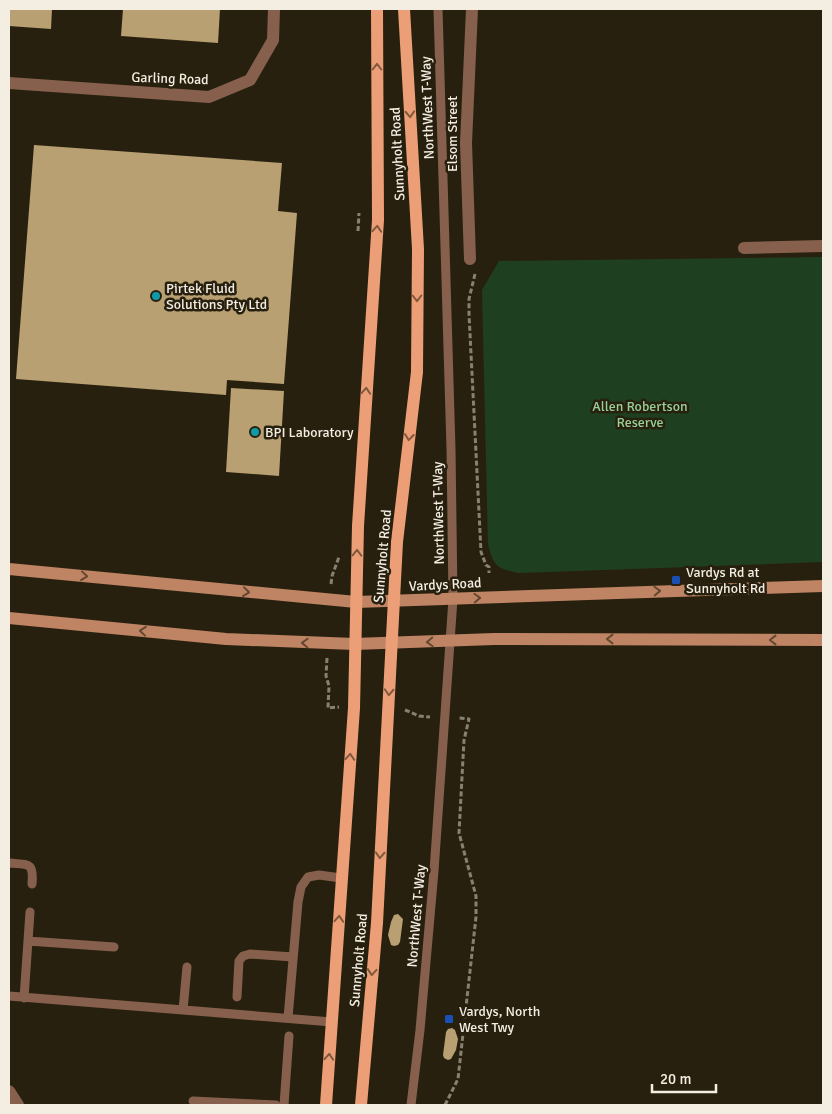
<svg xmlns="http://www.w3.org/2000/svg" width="832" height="1114" font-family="Signika,sans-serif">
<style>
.green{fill:#1e4021}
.building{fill:#b8a073}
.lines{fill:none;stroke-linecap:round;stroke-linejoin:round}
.path{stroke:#888172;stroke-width:3;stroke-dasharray:5 2.5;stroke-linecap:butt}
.lane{stroke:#86604d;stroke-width:9}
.street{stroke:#86604d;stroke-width:12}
.secondary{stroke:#bf8464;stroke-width:12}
.primary{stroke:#ec9f76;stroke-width:12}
.oneway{stroke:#80593d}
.oneway2{stroke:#644830}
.culture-dot{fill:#0f9aa8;stroke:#28200e;stroke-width:2}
.transit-dot{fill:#1a4fb4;stroke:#28200e;stroke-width:2}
.labels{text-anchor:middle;stroke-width:5;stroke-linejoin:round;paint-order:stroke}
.street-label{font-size:14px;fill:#f3ede2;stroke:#28200e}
.poi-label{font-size:14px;fill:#f3ede2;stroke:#28200e;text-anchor:start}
.park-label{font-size:14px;fill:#96d099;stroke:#28200e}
</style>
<rect width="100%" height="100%" fill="#28200e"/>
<path class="green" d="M823,257V562L519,573C496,568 494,567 488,544L482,290L499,261Z"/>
<path class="building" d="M9,9H52L51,29L9,26Z
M123,9H220L218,43L121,36Z
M34,145L282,163L278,211L297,213L284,384L227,380L226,395L16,379Z
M231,388L284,391L279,476L226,472Z
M398,914L403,919L400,942L398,945L394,946L391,945L388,935L391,922L394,915Z
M452,1028L455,1030L458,1039L456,1050L451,1059L448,1060L444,1058L443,1055L446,1032L448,1029Z"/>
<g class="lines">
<path class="path" d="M358,231L359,213
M475,274L469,299V314L481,552L486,565L489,567V573
M331,584L332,576L339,557
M327,658L326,676L329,686L328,708L339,707
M405,710L419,716L430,717
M445,1105L458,1079L476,917V896L459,833L464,740L469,719L459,718"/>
<path class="lane" d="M9,863C28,865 34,861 32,884
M28,941L114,947
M9,996L332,1022
M237,997L239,961L243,956L250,954L293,957
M24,998L30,912
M183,1010L187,967
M288,1018L298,902L301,887L308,877L319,875L341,878
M193,1101L276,1105
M284,1105L289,1036
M411,1105L420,1030L434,871L453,599L451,449L438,9"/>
<path class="street" d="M9,83L209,97L250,80L273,40L274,9
M744,248L823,246
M470,259L466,143L472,9
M9,1091L18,1105"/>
<path class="secondary" d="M9,569L356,602L823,586
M9,618L226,639L354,644L494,639L823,640"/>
<path class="primary" d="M326,1105L354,708L358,526L378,220L377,9
M361,1105L377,923L397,542L417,372L418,249L404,9"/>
</g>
<defs><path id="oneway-chevron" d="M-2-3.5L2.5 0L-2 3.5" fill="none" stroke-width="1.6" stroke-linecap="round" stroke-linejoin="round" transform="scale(1.25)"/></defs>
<g class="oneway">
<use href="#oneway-chevron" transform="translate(377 67) rotate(-90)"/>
<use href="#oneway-chevron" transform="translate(410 114) rotate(87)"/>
<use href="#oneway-chevron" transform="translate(377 229) rotate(-86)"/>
<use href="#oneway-chevron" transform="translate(417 298) rotate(90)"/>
<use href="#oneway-chevron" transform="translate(366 391) rotate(-86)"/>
<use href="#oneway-chevron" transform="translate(409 437) rotate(97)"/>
<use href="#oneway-chevron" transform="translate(357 553) rotate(-89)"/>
<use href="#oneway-chevron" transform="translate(389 692) rotate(93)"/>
<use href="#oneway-chevron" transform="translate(350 757) rotate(-86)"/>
<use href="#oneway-chevron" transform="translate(380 855) rotate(93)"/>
<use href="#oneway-chevron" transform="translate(339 919) rotate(-86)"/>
<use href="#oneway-chevron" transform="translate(372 972) rotate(95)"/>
<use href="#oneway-chevron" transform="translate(329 1057) rotate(-86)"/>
</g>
<g class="oneway2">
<use href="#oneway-chevron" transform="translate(84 576) rotate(6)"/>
<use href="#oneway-chevron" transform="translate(657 591) rotate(-2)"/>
<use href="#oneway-chevron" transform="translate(246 592) rotate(6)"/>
<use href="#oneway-chevron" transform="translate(477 598) rotate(-2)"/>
<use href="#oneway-chevron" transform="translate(143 631) rotate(-174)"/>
<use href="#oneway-chevron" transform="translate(610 639) rotate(-180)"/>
<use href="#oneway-chevron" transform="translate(773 640) rotate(-180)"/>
<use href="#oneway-chevron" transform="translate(430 642) rotate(177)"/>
<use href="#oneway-chevron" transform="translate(305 643) rotate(-178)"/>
</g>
<g class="culture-dot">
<circle cx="156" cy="296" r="5"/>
<circle cx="255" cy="432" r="5"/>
</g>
<g class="transit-dot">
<rect x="671" y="575" width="10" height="10" rx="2.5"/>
<rect x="444" y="1014" width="10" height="10" rx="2.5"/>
</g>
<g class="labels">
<g class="street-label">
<text transform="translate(170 78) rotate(2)" y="5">Garling Road</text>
<text transform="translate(427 108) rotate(-92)" y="5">NorthWest T-Way</text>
<text transform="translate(452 134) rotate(-90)" y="5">Elsom Street</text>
<text transform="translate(397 154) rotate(-93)" y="5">Sunnyholt Road</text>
<text transform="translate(438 513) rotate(-91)" y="5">NorthWest T-Way</text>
<text transform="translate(382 556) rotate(-85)" y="5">Sunnyholt Road</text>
<text transform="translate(445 584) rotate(-3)" y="5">Vardys Road</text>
<text transform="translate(416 916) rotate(-85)" y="5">NorthWest T-Way</text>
<text transform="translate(358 960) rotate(-85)" y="5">Sunnyholt Road</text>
</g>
<g class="poi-label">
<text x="166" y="293">Pirtek Fluid<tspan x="166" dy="16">Solutions Pty Ltd</tspan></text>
<text x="265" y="437">BPI Laboratory</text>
<text x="686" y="577">Vardys Rd at<tspan x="686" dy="16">Sunnyholt Rd</tspan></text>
<text x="459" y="1016">Vardys, North<tspan x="459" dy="16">West Twy</tspan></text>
</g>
<g class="park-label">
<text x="640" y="411">Allen Robertson<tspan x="640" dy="16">Reserve</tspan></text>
</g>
</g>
<rect width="832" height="1114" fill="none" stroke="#f3ede2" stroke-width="20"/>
<path d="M652 1084v8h64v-8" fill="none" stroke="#f3ede2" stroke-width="2.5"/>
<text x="660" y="1084" font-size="15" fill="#f3ede2" stroke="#28200e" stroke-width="4" paint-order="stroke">20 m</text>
</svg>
